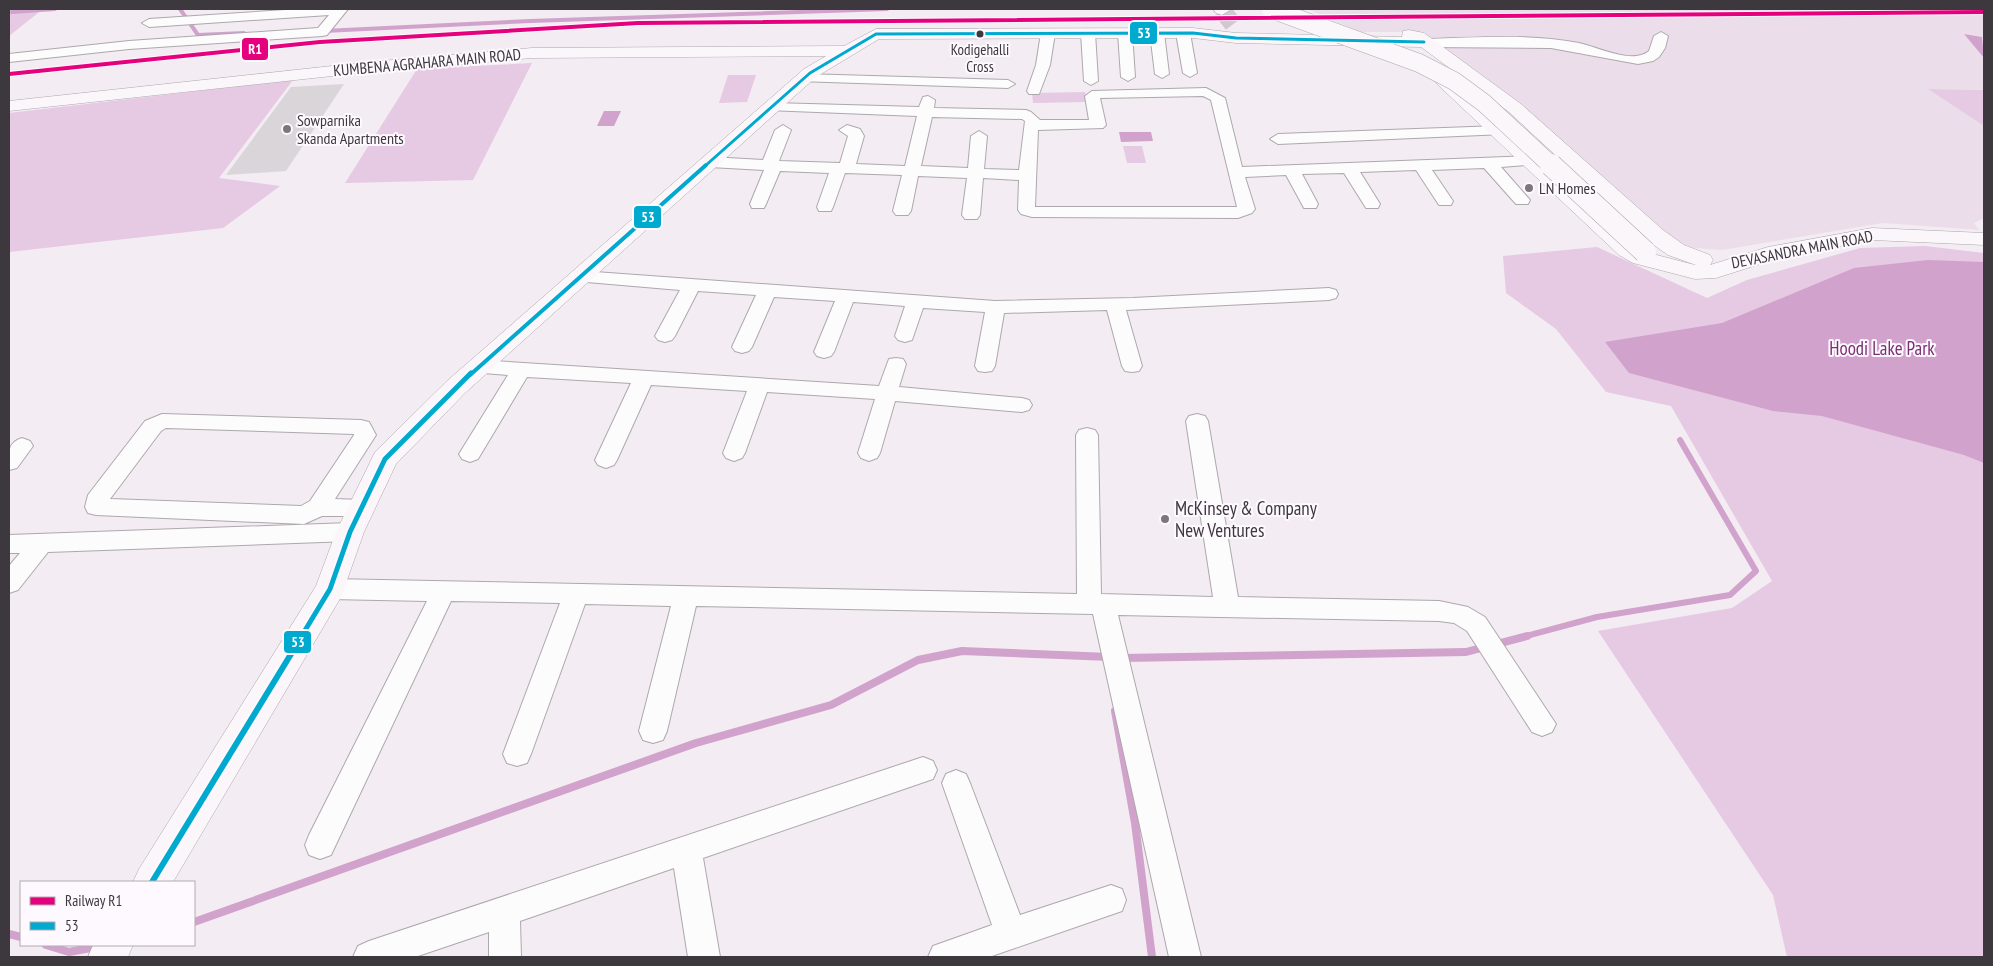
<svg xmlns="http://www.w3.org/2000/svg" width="1993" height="966" font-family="'PT Sans Narrow',sans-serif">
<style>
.built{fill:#ebdeea}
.green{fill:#e6c9e2}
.water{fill:#d1a2cc}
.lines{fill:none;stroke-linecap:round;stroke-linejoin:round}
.stream-far2{stroke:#d1a2cc;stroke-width:4}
.stream-far1{stroke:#d1a2cc;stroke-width:6}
.stream{stroke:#d1a2cc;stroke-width:8}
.building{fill:#dad5d9}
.secondary-tunnel{stroke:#cfc8ce;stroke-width:18;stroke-dasharray:18 9;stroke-linecap:butt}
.street-casing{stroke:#ada8ac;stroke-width:2}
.secondary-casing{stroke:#ada8ac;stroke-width:1}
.street{fill:#fdfcfd;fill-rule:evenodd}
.secondary{fill:#faf6fa;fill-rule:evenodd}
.secondary-bridge-far1-casing{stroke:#ada8ac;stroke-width:19;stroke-linecap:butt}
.secondary-bridge-casing{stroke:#ada8ac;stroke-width:23;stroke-linecap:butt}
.secondary-bridge-far1{stroke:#faf6fa;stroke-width:18}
.secondary-bridge{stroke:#faf6fa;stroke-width:22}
.bus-1-far3-casing{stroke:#fef9fe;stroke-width:5.5}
.bus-1-far2-casing{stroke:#fef9fe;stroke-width:7}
.bus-1-far1-casing{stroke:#fef9fe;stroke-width:9}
.bus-1-casing{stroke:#fef9fe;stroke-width:10}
.bus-1-far3{stroke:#00a9ce;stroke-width:3}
.bus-1-far2{stroke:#00a9ce;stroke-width:4}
.bus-1-far1{stroke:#00a9ce;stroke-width:5}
.bus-1{stroke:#00a9ce;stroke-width:6}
.rail-1-casing{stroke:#fef9fe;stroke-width:6}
.rail-1{stroke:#e5007d;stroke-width:4}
.bus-dot{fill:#3d383d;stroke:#fef9fe;stroke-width:2}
.poi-dot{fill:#7d777c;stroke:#fef9fe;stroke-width:2}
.labels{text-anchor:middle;stroke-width:4;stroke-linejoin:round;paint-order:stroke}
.far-bus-label{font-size:15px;fill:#3d383d;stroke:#fef9fe}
.far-street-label{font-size:16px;fill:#3d383d;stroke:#fef9fe}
.far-poi-label{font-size:16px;fill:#3d383d;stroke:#fef9fe;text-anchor:start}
.park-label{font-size:19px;fill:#792f74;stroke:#fef9fe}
.poi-label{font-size:19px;fill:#3d383d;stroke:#fef9fe;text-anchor:start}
.line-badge{stroke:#fef9fe;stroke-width:2}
.badge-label{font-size:14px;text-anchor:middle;font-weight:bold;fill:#fff}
</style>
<rect width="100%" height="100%" fill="#f3ecf2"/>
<path class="built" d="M1984,9V49L1982,37L1964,34L1984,58V90L1929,89L1984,126V218L1974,223L1979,230L1883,223L1722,250L1694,248L1672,240L1426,37L1425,32H1361L1309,10Z"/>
<path class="green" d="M9,9H43L9,36Z
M532,63L473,180L345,183L417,69Z
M728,75H756L747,102L719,103Z
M293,80L219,178L280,186L223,228L9,252V113Z
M1928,89L1984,90V126Z
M1085,92L1087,102L1033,103L1032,93Z
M1123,146H1142L1146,163H1127Z
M1925,246L1984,253V957H1787L1773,895L1598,631L1732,608L1772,581L1671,406L1606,392L1556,329L1506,293L1503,256L1597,247L1707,298L1747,280L1860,248Z"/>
<path class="water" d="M1964,34L1982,37L1984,58Z
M604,111H621L614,126H597Z
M1119,132H1151L1153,141L1121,142Z
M1928,260L1984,262V463L1964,455L1822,416L1773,411L1629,373L1605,342L1722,323L1854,268Z"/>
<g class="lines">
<path class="stream-far2" d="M180,9L198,35L244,33
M12,12L55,9
M324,31L530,21L887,9"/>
<path class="stream-far1" d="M1523,637L1597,617L1730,595L1756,571L1680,440"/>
<path class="stream" d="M1122,658L1466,652L1527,636
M1115,711L1135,823L1152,957
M194,922L696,743L831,705L918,660L962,651L1110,657
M9,934L21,937
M46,945L69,952L107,945"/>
</g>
<path class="building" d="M344,84L286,171L226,175L291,87Z"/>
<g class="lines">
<path class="secondary-tunnel" d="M1222,10L1236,28"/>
<g class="street-casing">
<path id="street" d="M301,9H348L327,35L322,36L129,49L9,62V54L129,41L318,28L329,15L149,27L142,23L149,19Z
M1048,29L1055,33L1050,65L1039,94H1029L1027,91L1036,65L1041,33Z
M1088,29L1095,33L1098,81L1091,85L1084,81L1081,33Z
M1125,29L1132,33L1135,77L1128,81L1121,77L1118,33Z
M1157,29L1164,33L1169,74L1162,78L1155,74L1150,33Z
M1183,29L1190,33L1197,73L1190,77L1183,73L1176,33Z
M1661,32L1668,36L1665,48L1659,57L1653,61L1638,64L1551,48L1426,47L1419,43L1426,39C1477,38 1529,33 1579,43C1598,47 1632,65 1649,51L1654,36Z
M803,74L1008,80L1015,84L1008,88L798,81L796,78Z
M1206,88L1225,98L1242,167L1531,156L1537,158L1539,161L1537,164L1501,167L1530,200L1528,204H1516L1484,168L1432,170L1453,201L1451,205H1439L1416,170L1360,172L1380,204L1378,208H1366L1344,173L1302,174L1318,204L1316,208H1304L1286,175L1245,177L1255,209L1252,213L1238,218L1032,217L1021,214L1018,210L1019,180L983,178L980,215L977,219H965L962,215L967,178L918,176L911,211L908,215H896L893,211L902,175L845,173L833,207L831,211H819L817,207L829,173L780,171L766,204L764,208H752L750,204L764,170L710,167L702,162L710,157L763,160L775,130L783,125L791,130L779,161L840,163L848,136L839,130L847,125L860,129L864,136L856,164L905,166L917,116L767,110L765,107L772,103L919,107L923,97L928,96L935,100L934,108L1026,110L1031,112L1040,120H1089L1085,96L1092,91ZM1203,96L1211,100L1237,207H1035L1038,130L1103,128L1106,125L1100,98ZM932,117L1022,119L1025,121L1019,170L984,169L987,136L979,131L971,136L968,168L921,166Z
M1499,126L1507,131L1504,134L1278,144L1270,139L1278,134Z
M581,271L995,301L1133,298L1329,288L1336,290L1338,294L1336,298L1329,300L1126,310L1142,366L1139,371L1132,372L1125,371L1122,366L1107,310L1004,313L995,366L992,371L985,372L978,371L975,366L985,312L923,308L912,340L905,342L898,340L895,336L905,306L853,302L834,352L831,356L824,358L817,356L814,352L835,301L774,297L752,347L749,351L742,353L735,351L732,347L756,295L698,291L675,336L672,340L665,342L658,340L655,336L680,290L575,281L572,277L575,273Z
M896,358L903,359L906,364L899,387L1022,398L1029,400L1032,405L1029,410L1022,412L895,401L880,453L877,458L869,461L861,458L858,453L875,399L767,392L745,453L742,458L734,461L726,458L723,453L747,391L651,385L617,460L614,465L606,468L598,465L595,460L631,383L527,377L478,459L470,462L462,459L459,454L508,375L471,372L468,367L471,362L478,360L879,386L889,359Z
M162,414L361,420L369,422L376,435L335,499L362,500L370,502L373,508L370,514L362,516H322L304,524L96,515L88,513L85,507L88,495L145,421ZM166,428L354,434V435L310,501L301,506L110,499L161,431Z
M1197,414L1205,416L1208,421L1238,597L1439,601L1468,607L1485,617L1556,724L1552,732L1542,736L1532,732L1467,631L1454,623L1439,621L1118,615L1201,957H1169L1093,614L696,606L667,731L663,740L653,743L643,740L639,731L671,606L585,604L531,754L527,763L517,766L507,763L503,754L560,603L451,601L331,855L320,859L309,855L305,845L309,835L427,601L330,599L321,596L318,589L321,582L330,579L1077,594L1076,435L1079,430L1087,428L1095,430L1098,435L1101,594L1213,597L1186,421L1189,416Z
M22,438L30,441L33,446L17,468L9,470C9,455 6,443 22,438Z
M350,523L358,526L362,532L358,538L350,541L48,552L18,590L9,593V566L20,553H9V535Z
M923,757L933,761L937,770L933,779L703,858L720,957H688L674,868L520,921L521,957H489V932L415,957H353L358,946L369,941Z
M956,770L966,774L970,783L1020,915L1111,885L1122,889L1126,900L1122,911L989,957H928L933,946L992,925L942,783L946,774Z"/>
</g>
<g class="secondary-casing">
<path id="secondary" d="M1213,9H1229L1230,10L1222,15L1216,13Z
M1193,28L1236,33L1402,37L1403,31L1409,30L1424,33L1521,104L1663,230L1684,245L1710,255L1713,260L1710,265L1768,247L1872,228L1984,233V245L1872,240L1773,260L1716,278L1695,279L1633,263L1619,255L1438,85L1435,81L1438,77H1450L1635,245L1649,253L1695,265H1696L1668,255L1647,240L1509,112L1421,47L1236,43L1193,38L879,39L816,77L465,393L396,464L364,532L341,597L173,882H133L139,869L316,586L336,532L375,452L447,381L804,69L826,56L532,58L369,72L9,111V101L369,62L532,48L844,46L876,29Z
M93,945H133L128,957H88Z"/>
</g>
<use href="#street" class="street"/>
<use href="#secondary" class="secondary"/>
<g class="secondary-bridge-far1-casing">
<path id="secondary-bridge-far1" d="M1271,9L1419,63L1454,81L1484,103L1552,166"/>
</g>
<g class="secondary-bridge-casing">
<path id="secondary-bridge" d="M1551,165L1645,252"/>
</g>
<use href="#secondary-bridge-far1" class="secondary-bridge-far1"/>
<use href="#secondary-bridge" class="secondary-bridge"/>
<g class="bus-1-far3-casing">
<path id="bus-1-far3" d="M705,166L810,73L876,34L1193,33L1236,38L1424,42"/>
</g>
<g class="bus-1-far2-casing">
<path id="bus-1-far2" d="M470,375L706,165"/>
</g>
<g class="bus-1-far1-casing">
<path id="bus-1-far1" d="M301,637L330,589L350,532L385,459L471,373"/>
</g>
<g class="bus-1-casing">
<path id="bus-1" d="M152,882L302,636"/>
</g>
<use href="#bus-1-far3" class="bus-1-far3"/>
<use href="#bus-1-far2" class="bus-1-far2"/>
<use href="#bus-1-far1" class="bus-1-far1"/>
<use href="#bus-1" class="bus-1"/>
<g class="rail-1-casing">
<path id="rail-1" d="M9,74L320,42L638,23L1984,12"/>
</g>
<use href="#rail-1" class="rail-1"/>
</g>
<circle class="bus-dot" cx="980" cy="34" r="4.5"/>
<g class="poi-dot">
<circle cx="287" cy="129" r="5"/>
<circle cx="1529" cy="188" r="5"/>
<circle cx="1165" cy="519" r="5"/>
</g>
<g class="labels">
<g class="far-bus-label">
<text x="980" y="55">Kodigehalli<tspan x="980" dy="17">Cross</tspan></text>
</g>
<g class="far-street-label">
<text transform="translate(427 62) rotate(-5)" y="6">KUMBENA AGRAHARA MAIN ROAD</text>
<text transform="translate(1802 249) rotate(-11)" y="6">DEVASANDRA MAIN ROAD</text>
</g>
<g class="far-poi-label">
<text x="297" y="126">Sowparnika<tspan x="297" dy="18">Skanda Apartments</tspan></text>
<text x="1539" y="194">LN Homes</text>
</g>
<g class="park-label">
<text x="1882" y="355">Hoodi Lake Park</text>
</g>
<g class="poi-label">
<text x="1175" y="515">McKinsey &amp; Company<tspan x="1175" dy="22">New Ventures</tspan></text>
</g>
</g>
<g class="line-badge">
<rect x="1129" y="21" width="29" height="24" rx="5" fill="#00a9ce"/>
<rect x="241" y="37" width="28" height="24" rx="5" fill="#e5007d"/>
<rect x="633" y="205" width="29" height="24" rx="5" fill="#00a9ce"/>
<rect x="283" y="630" width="29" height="24" rx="5" fill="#00a9ce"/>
</g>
<g class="badge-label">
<text x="1144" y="38">53</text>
<text x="255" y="54">R1</text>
<text x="648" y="222">53</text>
<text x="298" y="647">53</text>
</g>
<rect width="1993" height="966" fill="none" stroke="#3d383d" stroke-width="20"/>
<rect x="20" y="881" width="175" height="65" fill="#fef9fe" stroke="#b1acb1"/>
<rect x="30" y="897" width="25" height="8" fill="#e5007d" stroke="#b1acb1"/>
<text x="65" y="906" font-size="15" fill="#3d383d">Railway R1</text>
<rect x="30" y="922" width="25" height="8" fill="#00a9ce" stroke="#b1acb1"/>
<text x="65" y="931" font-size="15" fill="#3d383d">53</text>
</svg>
